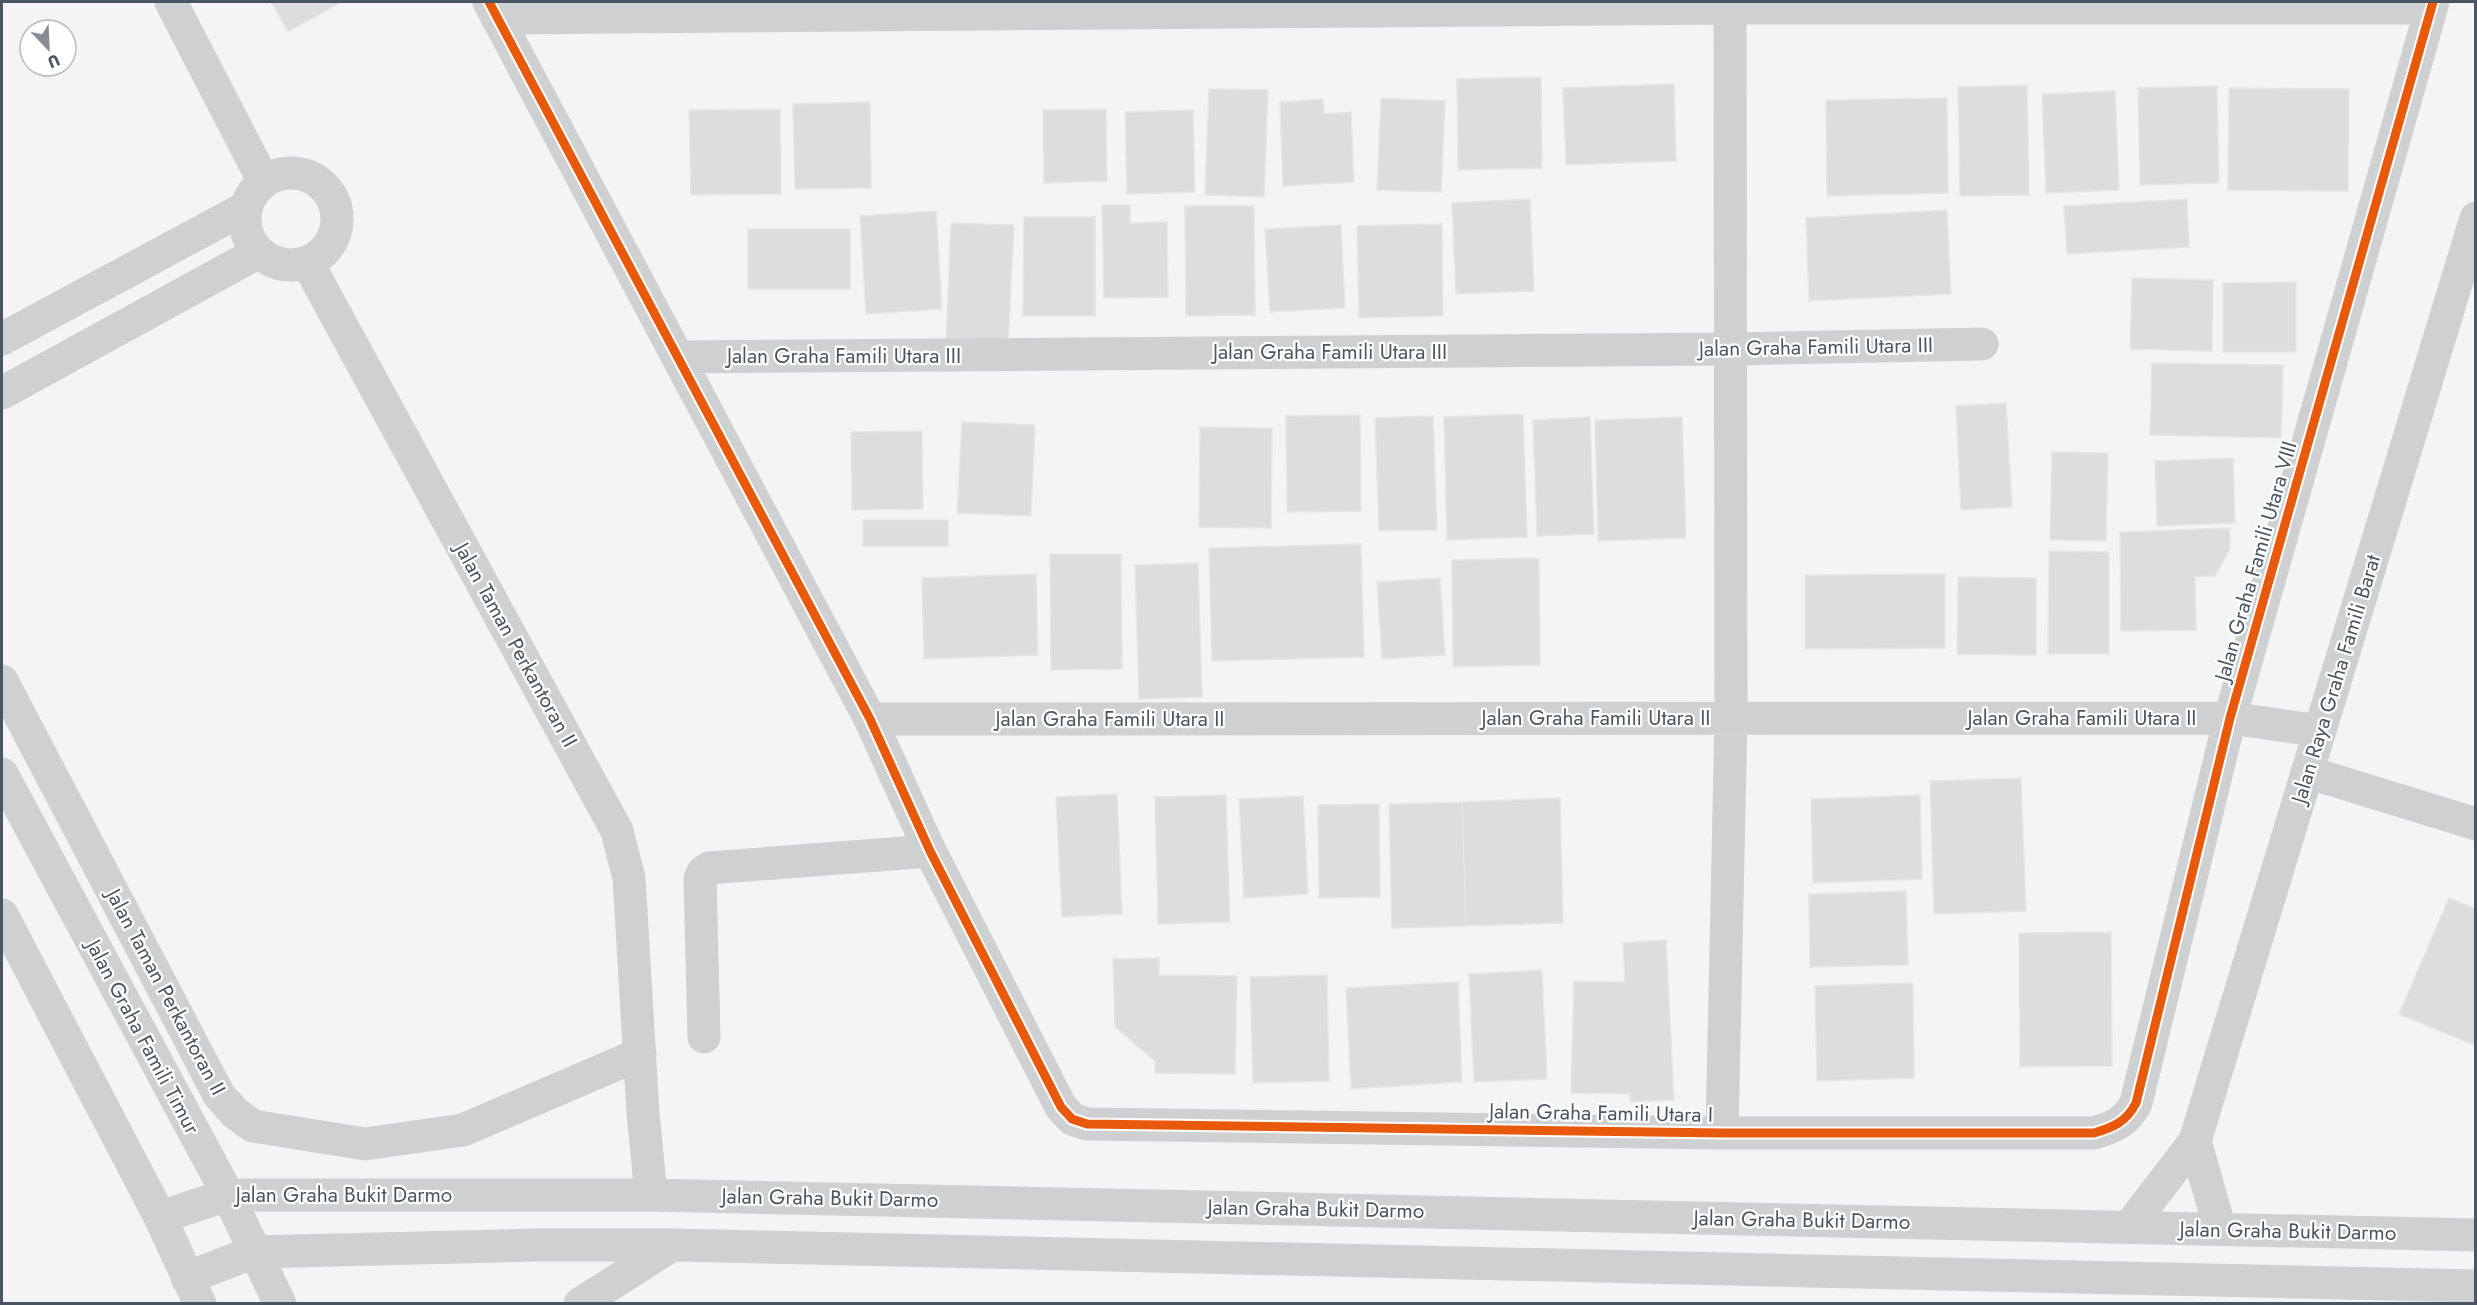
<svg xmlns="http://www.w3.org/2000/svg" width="2477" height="1305" font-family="Jost,sans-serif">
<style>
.building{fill:#ddddde;stroke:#e5e6e7;stroke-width:1.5}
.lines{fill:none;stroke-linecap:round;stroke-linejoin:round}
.minor{stroke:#ced0d2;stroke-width:33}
.cycleway-casing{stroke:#fff;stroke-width:13}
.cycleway{stroke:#e8590c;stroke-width:9}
.labels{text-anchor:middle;stroke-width:4.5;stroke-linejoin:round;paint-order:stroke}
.street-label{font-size:21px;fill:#4a5661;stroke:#fff}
</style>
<rect width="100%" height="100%" fill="#f4f4f4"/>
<path class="building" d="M271,2H342L288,32Z
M1541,77L1542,168L1458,170L1457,79Z
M1674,84L1676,161L1566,165L1563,88Z
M2027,85L2029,195L1960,196L1958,87Z
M2217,86L2219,183L2140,185L2138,88Z
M2229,88L2349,89L2348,191L2228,190Z
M1209,89L1268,90L1264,197L1205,195Z
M2115,91L2119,190L2046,193L2042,94Z
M1381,98L1445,101L1441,192L1377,190Z
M1947,98L1948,193L1827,196L1826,100Z
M1323,99L1324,114L1351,112L1354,182L1283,186L1280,102Z
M870,102L871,188L795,189L793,104Z
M780,109L781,194L691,195L689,110Z
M1106,109L1107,181L1044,183L1043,110Z
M1193,110L1195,192L1127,194L1125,112Z
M1530,199L1534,291L1456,294L1452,203Z
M2187,199L2189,247L2067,254L2064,206Z
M1102,205H1130V223L1167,222L1168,297L1104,298Z
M1185,206H1254L1255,315L1186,316Z
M1947,210L1951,294L1809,301L1806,218Z
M936,211L942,309L866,314L860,216Z
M1024,217H1095V316H1023Z
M951,223L1014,225L1008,345L946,343Z
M1442,224L1443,316L1359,318L1357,226Z
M1341,225L1345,308L1270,312L1265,229Z
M748,229H850V289H748Z
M2132,278L2213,280L2212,351L2130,349Z
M2296,282V352H2223V283Z
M2152,363L2283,365L2281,438L2150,435Z
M2006,403L2012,507L1961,510L1956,406Z
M1523,414L1527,537L1447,540L1444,417Z
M1360,415L1361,511L1287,512L1286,416Z
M1433,416L1437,530L1379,531L1375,418Z
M1590,417L1594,534L1537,536L1533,420Z
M1682,417L1686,538L1598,541L1595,420Z
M962,422L1035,425L1031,516L957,513Z
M1200,427L1272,428L1271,528L1199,527Z
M922,431L923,509L852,510L851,432Z
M2052,452L2108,453L2106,541L2050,540Z
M2233,458L2235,523L2157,526L2155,461Z
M863,520H948V546H863Z
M2230,528V549L2215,576L2195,577L2196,630L2121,631L2120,532Z
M1361,544L1364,657L1212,661L1209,548Z
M2049,551L2109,552V654H2048Z
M1050,554H1121L1122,669L1051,670Z
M1539,558L1540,665L1453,667L1452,560Z
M1198,563L1202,697L1139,699L1135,565Z
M1036,574L1038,655L924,659L922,578Z
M1945,574V648L1805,649V575Z
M1958,577L2036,578V655L1957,654Z
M1440,578L1445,655L1382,659L1377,582Z
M2021,778L2026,911L1934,914L1930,781Z
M1117,794L1122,914L1062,917L1056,797Z
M1226,795L1230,922L1158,924L1155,797Z
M1920,795L1922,879L1813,883L1811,799Z
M1303,796L1308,894L1244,898L1239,799Z
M1560,798L1563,923L1466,926L1462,802Z
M1462,802L1466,926L1392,928L1389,804Z
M1379,804L1380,897L1319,898L1318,805Z
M1906,891L1908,965L1810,967L1809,894Z
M2449,898L2476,909V1046L2399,1014Z
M2111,932L2112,1066L2020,1067L2019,933Z
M1666,940L1674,1100L1631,1102L1630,1094L1571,1093L1574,981L1625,982L1623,943Z
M1159,958V975L1237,976L1235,1074L1155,1073V1061L1115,1027L1113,959Z
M1542,970L1547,1079L1474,1082L1469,974Z
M1327,975L1329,1081L1253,1083L1250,977Z
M1458,982L1462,1082L1351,1089L1346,988Z
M1913,983L1914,1078L1817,1081L1815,986Z"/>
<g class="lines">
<path class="minor" d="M171,2L264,182
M489,2L870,719L930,851L1061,1107L1072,1119L1087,1124L1722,1133H2094C2114,1127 2126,1122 2136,1103L2230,718L2433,2
M497,18L1730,8H2431
M245 219a46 46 0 1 1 92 0a46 46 0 1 1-92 0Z
M307,262L617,831L629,878L643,1113L651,1195
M2,339L247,207
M678,357L1732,349L1982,344
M2,393L259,252
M2,681L219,1095L235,1113L253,1126L365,1144L463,1130L640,1054
M870,719L2230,718L2320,731
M2307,772L2476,824
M2,774L228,1195L280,1304
M2,915L160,1217L200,1304
M704,1037L700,879L703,872L709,868L930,851
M1722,1133L1731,718L1730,2
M2195,1141L2220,1229
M160,1217L228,1195H651L2476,1235
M2129,1227L2195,1141L2476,218
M187,1278L254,1252L537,1245H672L2476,1286
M580,1304L672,1245"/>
<g class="cycleway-casing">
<path id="cycleway" d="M489,2L870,719L930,851L1061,1107L1072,1119L1087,1124L1722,1133H2094C2114,1127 2126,1122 2136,1103L2230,718L2433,2"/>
</g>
<use href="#cycleway" class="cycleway"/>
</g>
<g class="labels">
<g class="street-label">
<text transform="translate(1816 347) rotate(-1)" y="7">Jalan Graha Famili Utara III</text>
<text x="1330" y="359">Jalan Graha Famili Utara III</text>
<text x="844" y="363">Jalan Graha Famili Utara III</text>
<text transform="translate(2256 561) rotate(-74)" y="7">Jalan Graha Famili Utara VIII</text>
<text transform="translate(516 645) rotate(61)" y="7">Jalan Taman Perkantoran II</text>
<text transform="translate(2336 679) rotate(-73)" y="7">Jalan Raya Graha Famili Barat</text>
<text x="1596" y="725">Jalan Graha Famili Utara II</text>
<text x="2082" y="725">Jalan Graha Famili Utara II</text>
<text x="1110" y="726">Jalan Graha Famili Utara II</text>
<text transform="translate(166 992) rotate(62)" y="7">Jalan Taman Perkantoran II</text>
<text transform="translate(143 1037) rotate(62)" y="7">Jalan Graha Famili Timur</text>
<text transform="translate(1601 1113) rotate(1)" y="7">Jalan Graha Famili Utara I</text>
<text x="344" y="1202">Jalan Graha Bukit Darmo</text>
<text transform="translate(830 1198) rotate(1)" y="7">Jalan Graha Bukit Darmo</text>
<text transform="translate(1316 1209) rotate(1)" y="7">Jalan Graha Bukit Darmo</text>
<text transform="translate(1802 1220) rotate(1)" y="7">Jalan Graha Bukit Darmo</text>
<text transform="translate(2288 1231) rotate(1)" y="7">Jalan Graha Bukit Darmo</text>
</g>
</g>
<rect width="2477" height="1305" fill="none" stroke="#4a5661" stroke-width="6"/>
<g transform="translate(48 48) rotate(157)"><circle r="28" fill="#ffffff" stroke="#b7bbc0" stroke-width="1.5"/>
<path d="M0-4.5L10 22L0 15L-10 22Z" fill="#868d94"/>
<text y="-9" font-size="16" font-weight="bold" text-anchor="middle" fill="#4a5661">U</text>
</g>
</svg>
